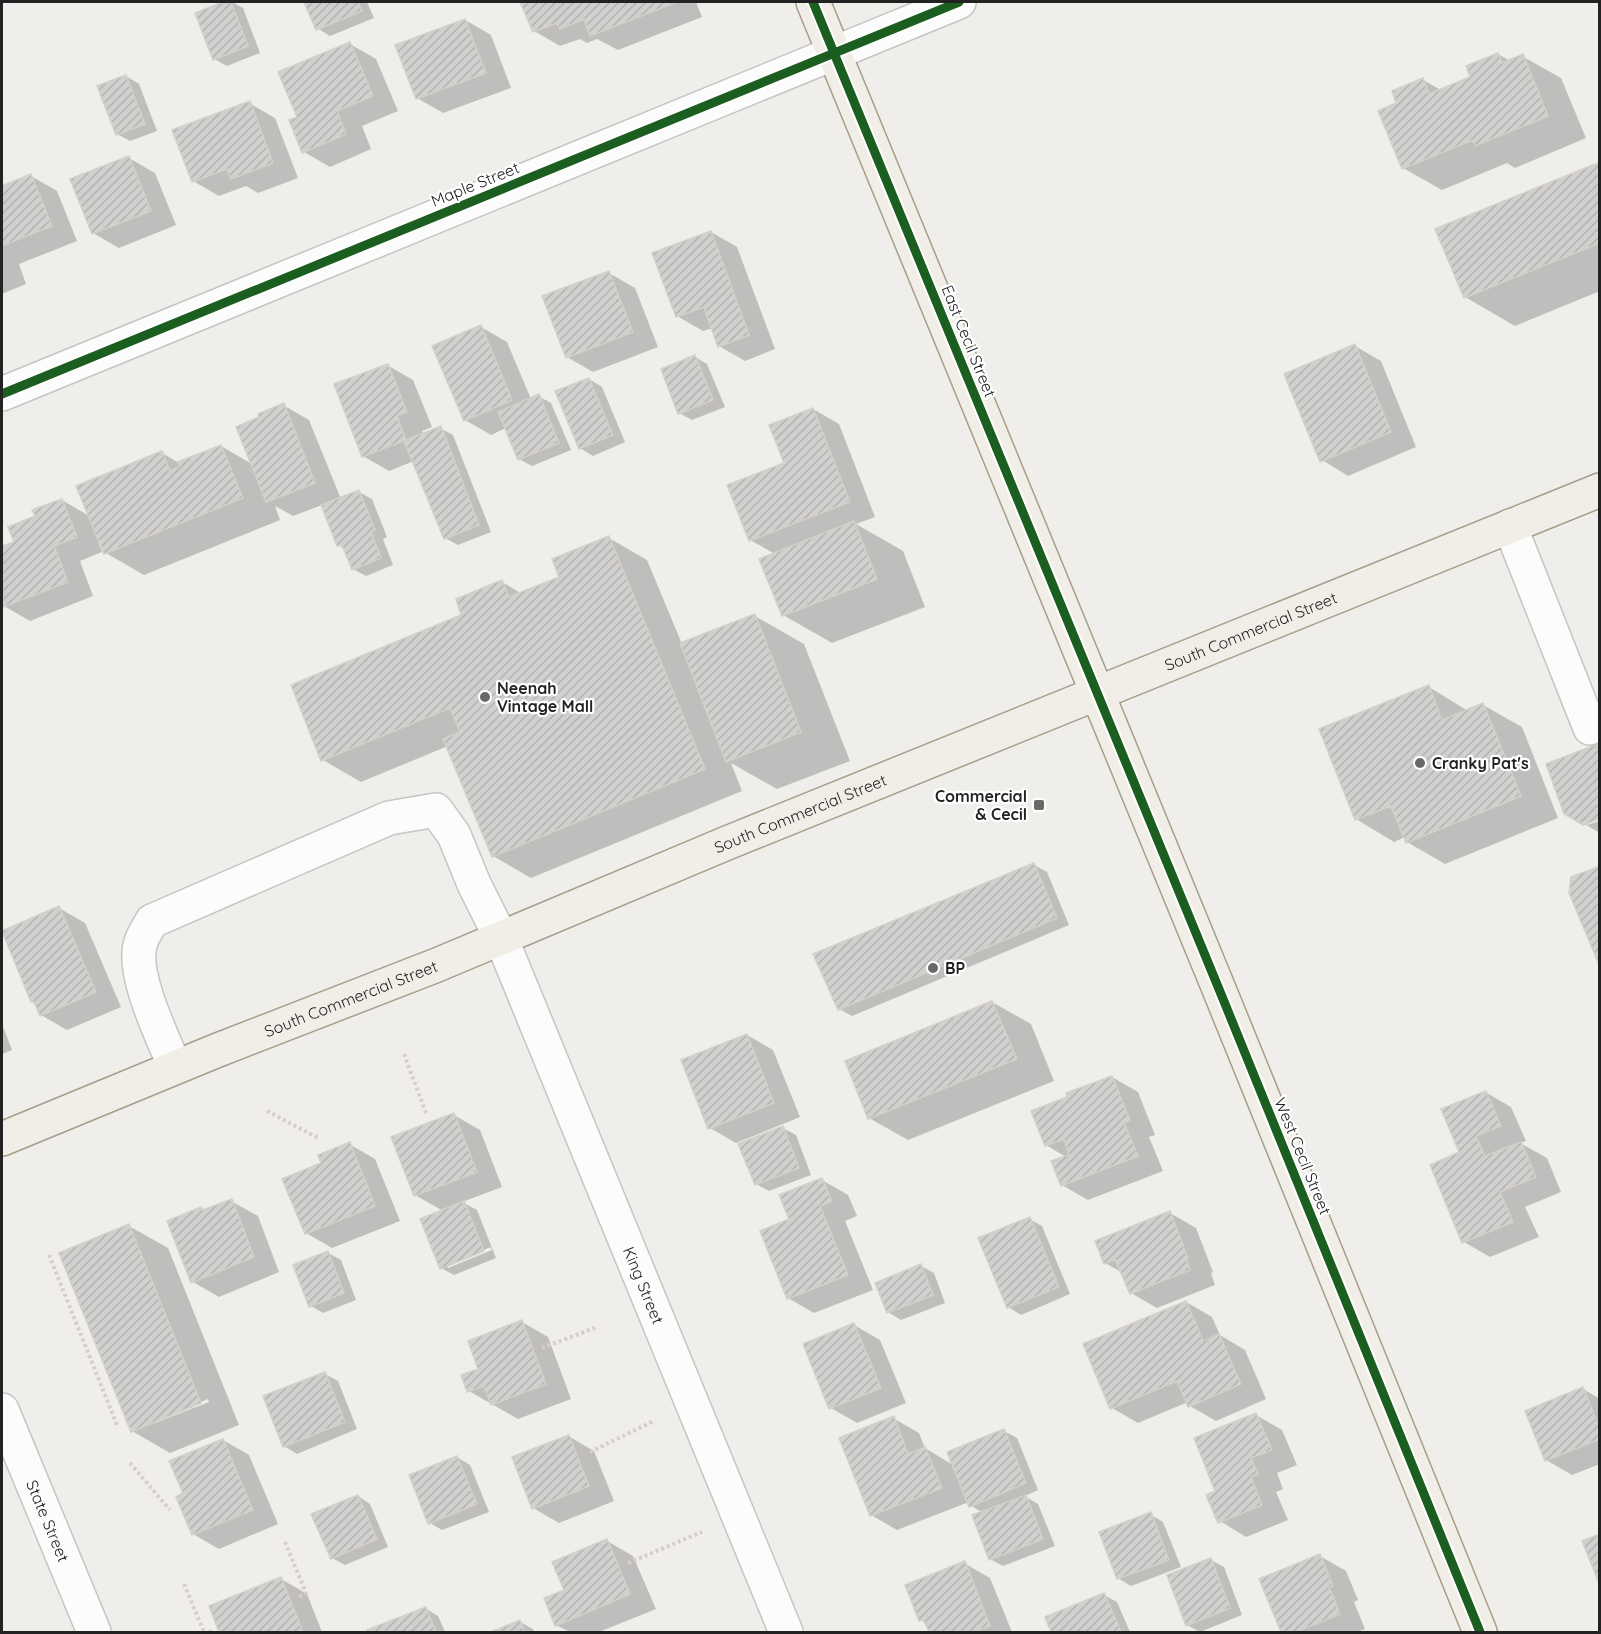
<svg xmlns="http://www.w3.org/2000/svg" width="1601" height="1634" font-family="Quicksand,sans-serif">
<style>
.shadow{fill:#0003;fill-rule:evenodd}
.building{fill:url(#building-hatch);stroke:#d2d0cd;stroke-width:1.5}
.lines{fill:none;stroke-linecap:round;stroke-linejoin:round}
.minor-casing{stroke:#c5c5c3;stroke-width:36}
.major-casing{stroke:#a59e89;stroke-width:36}
.path{stroke:#d7cdcb;stroke-width:4;stroke-dasharray:3 3;stroke-linecap:butt}
.minor{stroke:#fdfcfc;stroke-width:33}
.major{stroke:#f1eee8;stroke-width:33}
.cycleway-casing{stroke:#fff;stroke-width:13}
.cycleway{stroke:#1b5e20;stroke-width:9}
.poi-dot{fill:#6a6968;stroke:#fff;stroke-width:2}
.labels{text-anchor:middle;stroke-width:4.5;stroke-linejoin:round;paint-order:stroke}
.street-label{font-size:16px;fill:#222;stroke:#fff}
.poi-label{font-size:16px;font-weight:bold;fill:#222;stroke:#fff;text-anchor:start}
</style>
<defs>
<pattern id="building-hatch" width="6" height="6" patternUnits="userSpaceOnUse" patternTransform="scale(1.5)"><rect width="6" height="6" fill="#d2d0ce"/><path d="M-1 1l2-2M0 6l6-6M5 7l2-2" fill="none" stroke="#b4b2b1"/></pattern>
</defs>
<rect width="100%" height="100%" fill="#efeeeb"/>
<path class="shadow" d="M227,2H232L243,8L260,53L227,66L214,59L196,13Z
M306,2H367L374,18L330,36L317,28Z
M522,2H696L702,17L618,50L597,39L587,43L580,39L560,46L534,31Z
M465,20L491,35L511,88L443,113L417,98Z
M350,44L376,59L398,111L362,126L371,149L330,167L304,152L299,118Z
M1498,54L1510,61L1522,56L1561,78L1586,138L1515,168L1507,163L1442,190L1403,168L1398,104L1423,80L1441,90L1472,77Z
M126,76L139,84L157,131L130,141L117,134Z
M249,103L275,118L298,178L258,193L246,186L219,196L193,181Z
M129,158L155,173L176,225L119,248L93,233Z
M1600,163V291L1515,326L1465,297Z
M31,176L57,191L77,241L19,264L26,284L2,294V188Z
M711,232L737,247L775,349L745,361L719,346L713,328L703,331L677,316Z
M609,273L635,288L658,347L593,372L567,357Z
M481,327L507,342L531,399L538,396L551,403L571,450L532,466L519,459L506,428L491,435L465,420Z
M1355,346L1381,361L1416,447L1348,476L1322,460Z
M695,357L707,364L725,407L692,420L679,413Z
M387,365L413,380L432,427L422,431L424,435L440,428L453,435L491,532L458,545L445,538L414,461L389,471L363,456Z
M589,379L602,387L625,442L593,456L580,448Z
M283,405L309,420L341,499L359,492L372,499L387,537L383,539L393,565L366,576L353,569L345,549L338,545L322,505L293,516L275,506L280,520L144,575L106,553L100,541L98,542L102,552L80,561L93,596L30,621L4,606L2,601V548L16,543L37,517L62,500L91,517L162,453L179,463L221,446L252,464L261,418Z
M813,409L839,424L875,517L856,524L903,551L925,607L832,643L783,615L775,554L750,540Z
M609,538L647,560L682,644L755,616L804,644L850,761L777,789L731,763L742,791L531,878L493,856L448,746L361,782L323,760L463,615L502,582L522,594L561,578Z
M1429,687L1468,711L1483,705L1522,727L1558,818L1445,864L1407,842L1405,837L1394,842L1356,819Z
M1565,813L1587,822V825L1600,821V833Z
M1034,865L1047,872L1069,925L852,1016L839,1009Z
M59,908L85,923L121,1007L67,1030L41,1015L37,1004L32,1001Z
M992,1002L1031,1024L1054,1081L908,1140L869,1118Z
M2,1024L12,1050L2,1054Z
M747,1035L773,1050L800,1117L736,1143L710,1128Z
M1112,1077L1138,1092L1155,1135L1149,1137L1163,1171L1088,1200L1062,1185L1066,1157L1046,1145Z
M1485,1092L1511,1107L1526,1141L1520,1143L1547,1158L1561,1192L1525,1207L1539,1237L1490,1257L1464,1242L1461,1153Z
M454,1115L480,1130L502,1187L462,1202L477,1210L496,1258L454,1275L441,1268L443,1211L415,1195ZM491,1247L492,1250L448,1268V1264Z
M783,1128L796,1135L811,1175L769,1191L756,1184Z
M349,1144L375,1159L400,1221L332,1248L306,1233L323,1164Z
M822,1180L848,1195L857,1216L845,1221L873,1290L814,1313L788,1298L791,1220Z
M231,1201L258,1216L279,1272L219,1297L193,1282L201,1209L205,1211Z
M1170,1213L1196,1228L1213,1272L1211,1273L1215,1285L1157,1308L1131,1293L1123,1273L1105,1263Z
M1029,1219L1042,1226L1070,1294L1021,1315L1008,1307Z
M129,1226L168,1248L239,1425L170,1453L132,1431ZM208,1399L209,1402L155,1423V1420Z
M328,1253L341,1260L356,1300L323,1313L311,1306Z
M921,1266L934,1273L945,1303L901,1320L888,1312Z
M1186,1302L1212,1317L1220,1335L1245,1350L1266,1399L1216,1421L1190,1406L1188,1402L1138,1423L1112,1408Z
M522,1322L548,1337L571,1399L518,1419L469,1391L480,1369Z
M854,1325L880,1340L906,1403L857,1423L831,1408Z
M325,1374L338,1381L357,1429L297,1454L284,1446Z
M1583,1389L1600,1399V1464L1572,1475L1546,1460Z
M1256,1415L1282,1430L1297,1465L1277,1473L1283,1489L1276,1492L1288,1520L1246,1537L1220,1521L1217,1492Z
M893,1418L919,1433L925,1448L953,1465L1004,1431L1017,1438L1038,1490L1025,1496L1038,1504L1055,1546L1003,1566L990,1559L982,1512L971,1506L969,1502L897,1530L871,1515Z
M568,1436L594,1451L614,1501L559,1523L533,1508Z
M223,1440L249,1455L278,1524L219,1549L193,1534L184,1494Z
M457,1457L470,1465L489,1512L442,1530L430,1523Z
M358,1496L370,1504L388,1547L345,1565L332,1558Z
M1150,1514L1163,1522L1181,1567L1131,1586L1118,1578Z
M607,1541L633,1556L656,1609L599,1632H570L556,1625L566,1591Z
M1320,1556L1346,1571L1358,1600L1354,1602L1365,1629L1357,1632H1282L1261,1580Z
M1211,1560L1224,1567L1242,1615L1200,1632L1187,1625Z
M964,1563L990,1578L1012,1632H930L927,1623L920,1620Z
M281,1579L307,1594L322,1632H221L211,1606Z
M1104,1595L1117,1602L1130,1632H1053L1047,1618Z
M425,1608L438,1616L445,1632H370L369,1631Z
M520,1622L533,1629L534,1632H495Z"/>
<path class="building" d="M223,2H231L248,46L213,60L195,13Z
M304,2H358L362,11L316,30Z
M520,2H677L590,36L584,19L560,29L557,23L533,32Z
M465,19L486,73L416,99L395,45Z
M350,42L373,96L337,111L346,134L302,153L289,120L297,117L278,72Z
M1498,53L1502,63L1523,54L1548,116L1475,146L1473,140L1402,169L1378,111L1396,103L1392,91L1423,78L1429,94L1470,77L1466,66Z
M126,75L145,124L116,135L97,86Z
M250,101L273,163L231,179L227,169L192,182L172,130Z
M129,156L151,211L92,234L70,179Z
M1600,162V243L1464,298L1435,229Z
M31,174L52,226L2,246V186Z
M711,231L749,335L718,347L704,307L676,317L652,253Z
M609,271L633,332L566,358L542,296Z
M481,325L512,400L464,421L432,346Z
M1355,344L1391,432L1320,462L1284,374Z
M695,355L713,400L678,414L661,369Z
M388,364L407,412L397,416L406,440L362,457L334,384Z
M589,378L613,435L579,449L555,391Z
M539,394L559,443L518,460L498,412Z
M284,403L315,483L266,502L236,427L259,417L258,414Z
M813,408L850,502L749,541L727,485L784,463L769,425Z
M441,426L479,525L444,539L404,441Z
M221,445L243,498L104,554L76,486L162,451L170,471L180,466L178,462Z
M359,490L375,530L371,532L381,558L352,570L342,545L337,546L321,505Z
M62,499L77,537L54,546L68,582L3,607L2,546L14,542L8,527L35,516L32,510Z
M854,521L877,579L782,616L759,559Z
M609,536L705,769L492,857L443,739L460,732L450,708L321,761L291,685L461,615L456,599L502,580L509,597L559,577L552,559Z
M755,614L801,732L726,762L680,643Z
M1429,685L1442,720L1483,703L1521,796L1406,843L1391,806L1355,820L1319,729Z
M1600,743V819L1583,825L1564,814L1546,764Z
M1034,863L1057,918L838,1010L813,954Z
M1600,866V967L1569,893L1571,877Z
M59,906L96,992L40,1016L34,1002H31L2,931Z
M992,1001L1017,1059L868,1119L845,1061Z
M747,1034L774,1103L708,1129L681,1060Z
M1112,1076L1130,1120L1124,1123L1138,1156L1061,1186L1051,1161L1069,1155L1064,1139L1045,1146L1031,1111L1067,1097L1066,1093Z
M1486,1091L1501,1126L1476,1136L1485,1156L1521,1142L1536,1177L1500,1192L1513,1222L1462,1243L1430,1165L1459,1152L1441,1109Z
M454,1113L477,1172L414,1196L391,1137Z
M783,1126L799,1168L755,1185L738,1144Z
M350,1142L375,1206L305,1234L282,1179L321,1163L318,1155Z
M822,1178L832,1201L820,1206L848,1275L787,1299L760,1231L789,1219L779,1195Z
M232,1199L254,1257L191,1283L167,1221L201,1207L203,1210Z
M464,1201L484,1251L440,1269L420,1219Z
M1170,1211L1188,1258H1186L1190,1270L1130,1294L1115,1259L1104,1264L1095,1241Z
M1030,1217L1059,1287L1007,1308L978,1238Z
M129,1224L201,1403L131,1432L59,1253Z
M328,1251L344,1293L309,1307L293,1265Z
M921,1264L933,1295L887,1313L875,1283Z
M1186,1301L1203,1341L1219,1334L1241,1384L1188,1407L1177,1381L1110,1409L1083,1344Z
M522,1320L546,1384L491,1405L484,1386L467,1392L461,1375L478,1369L468,1341Z
M854,1323L881,1388L829,1409L803,1344Z
M325,1372L345,1422L283,1447L263,1396Z
M1583,1387L1600,1429V1439L1545,1461L1525,1411Z
M1256,1413L1272,1450L1251,1458L1258,1474L1251,1477L1262,1505L1218,1523L1206,1495L1215,1491L1194,1438Z
M894,1416L908,1454L925,1447L942,1488L870,1516L839,1438Z
M1004,1429L1026,1483L969,1507L947,1452Z
M569,1435L589,1486L532,1509L512,1457Z
M223,1439L253,1510L192,1535L176,1497L183,1493L169,1461Z
M457,1456L477,1504L428,1524L409,1475Z
M358,1495L377,1539L331,1559L311,1514Z
M1026,1495L1043,1539L989,1560L972,1515Z
M1151,1512L1169,1560L1117,1579L1099,1532Z
M1600,1534V1586L1582,1541Z
M607,1539L630,1594L555,1626L544,1598L564,1590L552,1562Z
M1320,1554L1333,1586L1329,1587L1340,1614L1296,1632H1281L1259,1579Z
M1211,1558L1230,1608L1186,1626L1167,1575Z
M965,1561L990,1626L973,1632H929L923,1619L919,1621L905,1585Z
M281,1577L303,1632H219L209,1606Z
M1104,1593L1121,1632H1051L1045,1617Z
M426,1607L436,1632H368L367,1630Z
M520,1620L525,1632H491Z"/>
<g class="lines">
<g class="minor-casing">
<g id="minor">
<path d="M2,394L959,2"/>
<path d="M1510,526L1590,728"/>
<path id="s1" d="M175,1067C163,1038 130,972 141,942C143,935 148,928 152,921L389,818L436,810L454,835L474,884L501,938L786,1632"/>
<path id="s2" d="M2,1410L94,1632"/>
</g>
</g>
<g class="major-casing">
<g id="major">
<path d="M813,2L1221,994L1480,1632"/>
<path id="s3" d="M2,1139L218,1050L437,965L727,843L1600,490"/>
</g>
</g>
<path class="path" d="M404,1054L426,1113
M267,1111L320,1139
M49,1255L117,1425
M542,1348L597,1327
M590,1452L654,1421
M130,1463L170,1510
M285,1542L306,1593L297,1598
M628,1563L702,1532
M184,1584L204,1632
M209,1632L212,1631"/>
<use href="#minor" class="minor"/>
<use href="#major" class="major"/>
<g class="cycleway-casing">
<path id="cycleway" d="M813,2L1221,994L1480,1632
M2,394L959,2"/>
</g>
<use href="#cycleway" class="cycleway"/>
</g>
<g class="poi-dot">
<circle cx="485" cy="697" r="6"/>
<circle cx="1420" cy="763" r="6"/>
<rect x="1033" y="799" width="12" height="12" rx="3"/>
<circle cx="933" cy="968" r="6"/>
</g>
<g class="labels">
<g class="street-label">
<text transform="translate(475 184) rotate(-22)" y="6">Maple Street</text>
<text transform="translate(969 341) rotate(68)" y="6">East Cecil Street</text>
<text dy="6" stroke="none"><textPath href="#s3" startOffset="1348">South Commercial Street</textPath></text>
<text dy="6" stroke="none"><textPath href="#s3" startOffset="862">South Commercial Street</textPath></text>
<text dy="6" stroke="none"><textPath href="#s3" startOffset="376">South Commercial Street</textPath></text>
<text transform="translate(1303 1156) rotate(68)" y="6">West Cecil Street</text>
<text dy="6" stroke="none"><textPath href="#s1" startOffset="981">King Street</textPath></text>
<text dy="6" stroke="none"><textPath href="#s2" startOffset="120">State Street</textPath></text>
</g>
<g class="poi-label">
<text x="497" y="694">Neenah<tspan x="497" dy="18">Vintage Mall</tspan></text>
<text x="1432" y="769">Cranky Pat's</text>
<text x="1027" y="802" text-anchor="end">Commercial<tspan x="1027" dy="18">&amp; Cecil</tspan></text>
<text x="945" y="974">BP</text>
</g>
</g>
<rect width="1601" height="1634" fill="none" stroke="#222222" stroke-width="6"/>
</svg>
